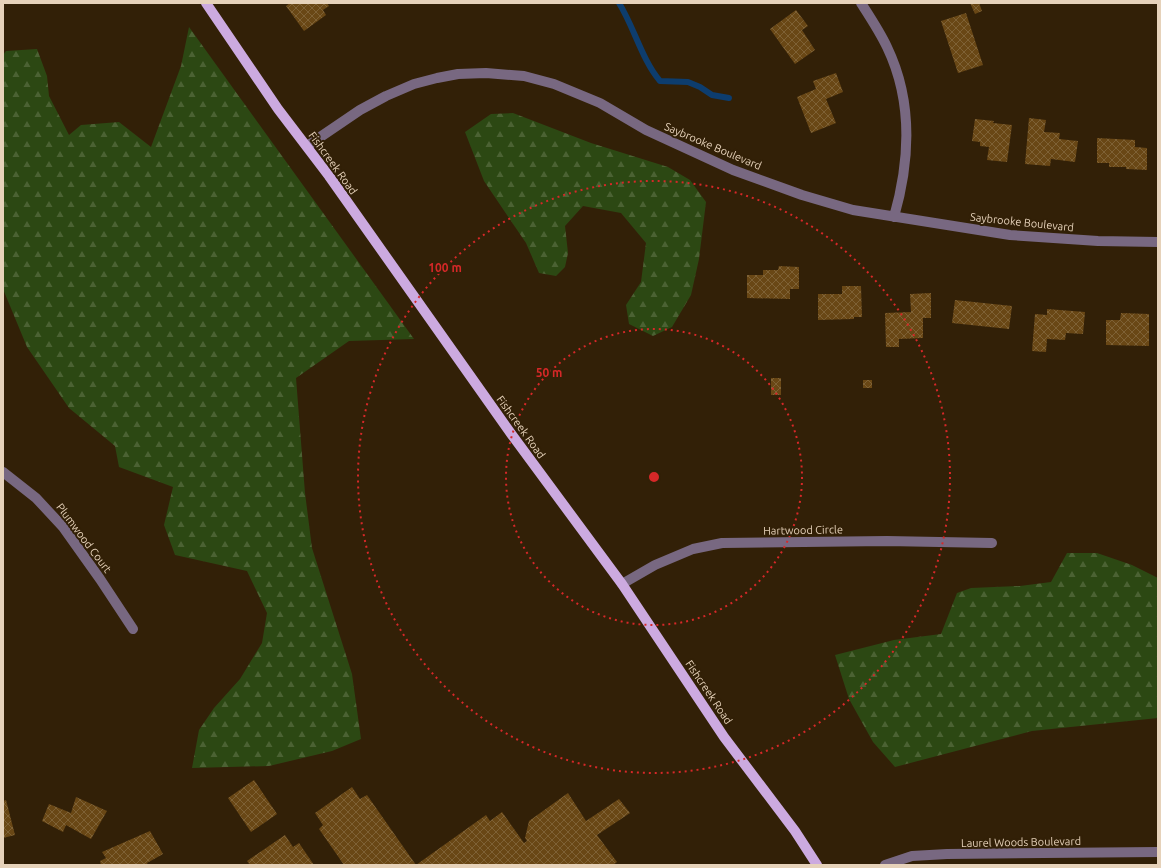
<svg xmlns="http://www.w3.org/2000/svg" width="1161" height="868" font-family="Ubuntu,sans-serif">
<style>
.forest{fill:url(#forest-firs)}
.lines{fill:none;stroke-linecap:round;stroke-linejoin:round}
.stream{stroke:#0d3d6e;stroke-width:6}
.building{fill:url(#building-cross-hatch)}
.minor{stroke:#786881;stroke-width:10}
.major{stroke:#ccaae0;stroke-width:10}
.ring{fill:none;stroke:#d62828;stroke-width:2;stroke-dasharray:2 4}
.labels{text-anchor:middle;stroke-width:4;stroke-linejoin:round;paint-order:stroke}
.street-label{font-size:11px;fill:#e6d2ba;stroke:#322007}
.centre{fill:#d62828;stroke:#322007;stroke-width:2}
.ring-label{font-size:12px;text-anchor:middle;font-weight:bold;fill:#d62828;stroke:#322007;stroke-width:4;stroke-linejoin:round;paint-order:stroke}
</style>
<defs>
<pattern id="forest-firs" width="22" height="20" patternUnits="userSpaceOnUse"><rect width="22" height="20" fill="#2c4813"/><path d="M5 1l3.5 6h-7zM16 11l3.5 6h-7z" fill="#4b6233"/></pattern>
<pattern id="building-cross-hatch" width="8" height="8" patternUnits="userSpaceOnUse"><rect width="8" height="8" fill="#694715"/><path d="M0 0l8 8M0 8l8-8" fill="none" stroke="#7e6135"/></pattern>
</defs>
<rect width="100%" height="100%" fill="#322007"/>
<path class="forest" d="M189,27L414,339L349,341L296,378L305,493L312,548L352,674L361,739L332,751L269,766L192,768L199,730L214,708L240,679L262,643L267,613L247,571L175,555L164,525L173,487L119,467L115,446L69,408L27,347L3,289V55L6,51L37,49L47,76L49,96L69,135L81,125L119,122L151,147L181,66Z
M513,113L591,143L668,167L690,180L706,202L699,259L691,295L672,327L653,336L629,324L626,305L641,282L646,243L621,213L583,206L565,226L568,253L565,267L556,276L539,273L526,243L484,181L465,132L491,114Z
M1067,553H1097L1132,565L1158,578V718L1032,731L895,767L873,742L849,699L835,655L894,640L941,634L957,593L971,588L1020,586L1051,582Z"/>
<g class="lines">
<path class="stream" d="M619,3C634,27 642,60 660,81L688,82L700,87L712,95L729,98"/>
</g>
<path class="building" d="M290,3H327L329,6L323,10L326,15L304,31L286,6Z
M970,3H979L982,11L975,14Z
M796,10L808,26L802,30L815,50L795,64L770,29Z
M966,13L983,65L958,73L941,21Z
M836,73L843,92L826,99L836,123L811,133L797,97L816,89L813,81Z
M1029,118L1046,120L1044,132L1060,133L1059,139L1078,141L1075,162L1051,159L1050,166L1025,164Z
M975,119L994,121L993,123L1012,125L1007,162L987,160L989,147L980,146V142L972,141Z
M1097,138L1135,140V147L1147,148V170L1126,169V167H1109V163H1097Z
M779,266L799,267V289H790V299L747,298V275H763V270H778Z
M842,286H861L862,317H854V319L818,320V294H842Z
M931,293V318H923V338L899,339V347H886L885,313L911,312L910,294Z
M955,300L1012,306L1009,329L952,323Z
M1047,309L1085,312L1083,334L1066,333L1065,340L1047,339L1046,352L1032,351L1035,314L1047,315Z
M1121,313L1149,314V346L1106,345V320H1120Z
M771,378H781V395H771Z
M863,380H872V388H863Z
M254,780L277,814L251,832L228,798Z
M352,787L360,799L367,795L416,865L486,815L490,821L502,812L524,843L527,841L525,838L529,821L568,793L586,821L619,799L630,813L597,835L617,862L613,865H344L319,829L323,825L315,813Z
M76,797L107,811L91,839L66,825L63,832L42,821L49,804L71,813Z
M6,800L15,835L3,838V801Z
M150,831L163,854L147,863L148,865H101L100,861L106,858L102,852Z
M285,835L293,847L299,843L314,865H250L247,861Z"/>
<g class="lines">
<path class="minor" d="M861,3C870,17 880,32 887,47C913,101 910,161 894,217
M307,146L360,110L386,96L414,84L437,78L458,74L486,73L524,76L554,84L600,103L646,130L733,170L802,195L853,210L1010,235L1098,241L1158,242
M3,472L36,498L63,527L100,579L133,629
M622,584L655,565L693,549L722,543L887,541L992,543
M885,865L912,856L947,854L1158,852"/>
<path class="major" d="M206,3L278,109L329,176L512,435L622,584L724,737L795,831L817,865"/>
</g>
<g class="ring">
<circle cx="654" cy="477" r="148"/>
<circle cx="654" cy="477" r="296"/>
</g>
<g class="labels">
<g class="street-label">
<text transform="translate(713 146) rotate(23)" y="4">Saybrooke Boulevard</text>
<text transform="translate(333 163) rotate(54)" y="4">Fishcreek Road</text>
<text transform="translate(1022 222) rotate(6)" y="4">Saybrooke Boulevard</text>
<text transform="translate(521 427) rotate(54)" y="4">Fishcreek Road</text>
<text transform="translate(803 530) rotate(-1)" y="4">Hartwood Circle</text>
<text transform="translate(84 538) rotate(53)" y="4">Plumwood Court</text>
<text transform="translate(709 692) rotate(56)" y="4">Fishcreek Road</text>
<text transform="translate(1021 842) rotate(-1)" y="4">Laurel Woods Boulevard</text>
</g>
</g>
<circle cx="654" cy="477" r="6" class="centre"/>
<g class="ring-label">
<text x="445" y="272">100 m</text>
<text x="549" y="377">50 m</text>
</g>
<rect width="1161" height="868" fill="none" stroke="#e6d2ba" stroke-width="8"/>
</svg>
